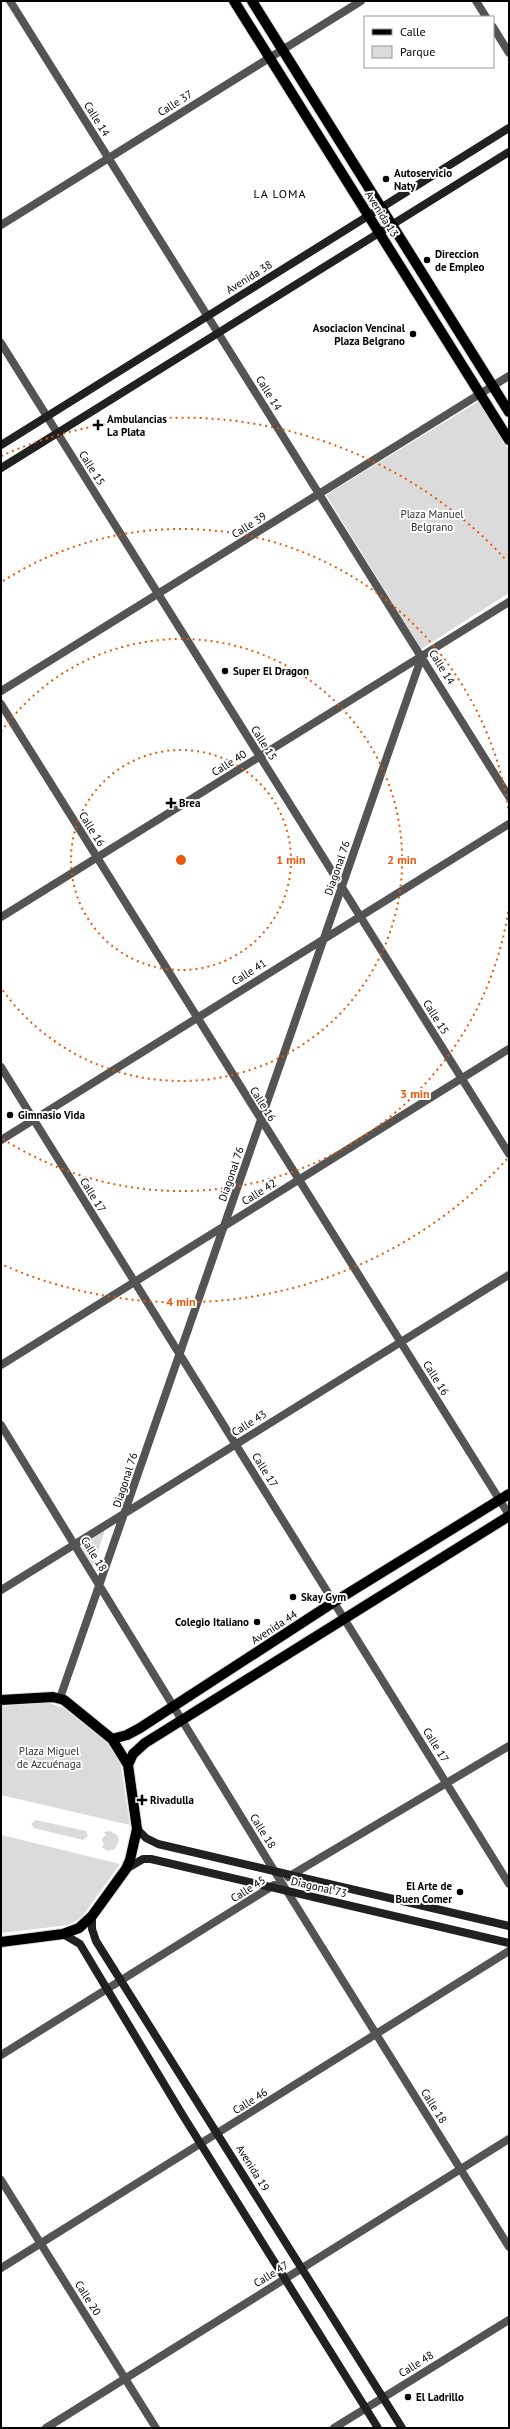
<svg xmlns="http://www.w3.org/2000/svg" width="510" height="2429" font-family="'PT Sans',sans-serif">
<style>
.green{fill:#dbdbdb}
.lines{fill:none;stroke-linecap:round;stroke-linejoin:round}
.primary-casing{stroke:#dbdbdb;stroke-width:12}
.street{stroke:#545454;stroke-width:8}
.secondary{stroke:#212121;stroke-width:8}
.primary{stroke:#000;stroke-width:10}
.ring{fill:none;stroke:#e8590c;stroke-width:2;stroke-dasharray:2 4}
.poi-dot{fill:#000;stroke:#fff;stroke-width:1.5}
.labels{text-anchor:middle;stroke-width:4;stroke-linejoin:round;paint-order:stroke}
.street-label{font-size:11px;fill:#000;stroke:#fff}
.poi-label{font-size:11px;font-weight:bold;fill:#000;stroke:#fff;text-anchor:start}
.park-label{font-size:11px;fill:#323232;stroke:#fff}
.neighbourhood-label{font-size:12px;letter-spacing:1px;fill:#000;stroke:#fff}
.centre{fill:#e8590c;stroke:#fff;stroke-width:2}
.ring-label{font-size:12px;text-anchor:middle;font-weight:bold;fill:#e8590c;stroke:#fff;stroke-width:4;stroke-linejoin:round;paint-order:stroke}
</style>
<rect width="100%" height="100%" fill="#fff"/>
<path class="green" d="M479,401L509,450V593L421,649L326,495Z
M105,1530L93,1567L81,1546Z
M49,1703L64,1708L111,1746L120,1759L130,1825L1,1795V1706Z
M36,1820L86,1831L88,1836L83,1840L34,1828L31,1824Z
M110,1831L117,1835L119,1841L115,1849L108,1851L102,1847L104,1844L102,1841L103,1837L106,1835L104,1832Z
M1,1835L120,1864L82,1917L69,1925L1,1933Z"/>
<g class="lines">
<g class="primary-casing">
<path id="primary" d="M234,1L509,440
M252,1L509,412
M1,1700L53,1697L64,1700L112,1739L128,1765L137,1829L130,1860L126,1869L92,1916L79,1928L63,1934L1,1942
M112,1739L127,1735L140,1728L334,1602L509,1494
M128,1765L133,1754L145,1743L509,1516"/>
</g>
<path class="street" d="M10,1L509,797
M476,1L486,17
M493,27L509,53
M1,225L361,1
M1,343L509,1154
M1,691L509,376
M1,704L509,1515
M1,917L509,602
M1,1067L509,1884
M1,1140L509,824
M1,1365L509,1049
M1,1425L275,1872L509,2247
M1,1590L509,1275
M60,1698L422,656
M288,1877L509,1746
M1,2055L274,1885
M1,2180L156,2428
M1,2268L509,1951
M46,2428L509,2139
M334,2428L509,2320"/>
<path class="secondary" d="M1,445L509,128
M1,468L509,152
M137,1829L146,1838L158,1844L509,1926
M126,1869L143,1859H151L509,1943
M92,1916V1929L96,1941L402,2428
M63,1934L80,1944L182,2114L378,2428"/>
<use href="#primary" class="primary"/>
</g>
<g class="ring">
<circle cx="181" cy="860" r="110"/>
<path d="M1 732A221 221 0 1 1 1 988"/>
<path d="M509 906A331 331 0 0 1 3 1139M3 581A331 331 0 0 1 509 814"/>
<path d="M507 1159A442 442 0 0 1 1 1264M1 456A442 442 0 0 1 507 561"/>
</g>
<g class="poi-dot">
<circle cx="386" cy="179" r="4"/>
<circle cx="427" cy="260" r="4"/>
<circle cx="413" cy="334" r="4"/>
<path d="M96 419h4v4h4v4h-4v4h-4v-4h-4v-4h4z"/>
<circle cx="225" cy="671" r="4"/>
<path d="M169 797h4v4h4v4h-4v4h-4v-4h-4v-4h4z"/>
<circle cx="10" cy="1115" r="4"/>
<circle cx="293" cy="1597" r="4"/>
<circle cx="257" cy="1622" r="4"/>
<path d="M140 1794h4v4h4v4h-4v4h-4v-4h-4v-4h4z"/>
<circle cx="460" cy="1892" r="4"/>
<circle cx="408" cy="2397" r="4"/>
</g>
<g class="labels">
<g class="street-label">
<text transform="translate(175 103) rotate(-32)" y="4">Calle 37</text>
<text transform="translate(97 119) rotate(58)" y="4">Calle 14</text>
<text transform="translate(382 214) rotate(58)" y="4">Avenida 13</text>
<text transform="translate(249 277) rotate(-32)" y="4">Avenida 38</text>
<text transform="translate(269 393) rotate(58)" y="4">Calle 14</text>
<text transform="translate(92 468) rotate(58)" y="4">Calle 15</text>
<text transform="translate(249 525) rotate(-32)" y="4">Calle 39</text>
<text transform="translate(442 667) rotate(58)" y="4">Calle 14</text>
<text transform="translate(264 743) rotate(58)" y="4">Calle 15</text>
<text transform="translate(229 763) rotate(-32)" y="4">Calle 40</text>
<text transform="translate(92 829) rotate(58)" y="4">Calle 16</text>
<text transform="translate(337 868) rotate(-71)" y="4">Diagonal 76</text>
<text transform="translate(249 972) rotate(-32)" y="4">Calle 41</text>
<text transform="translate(436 1017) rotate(58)" y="4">Calle 15</text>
<text transform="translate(263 1104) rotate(58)" y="4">Calle 16</text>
<text transform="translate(231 1174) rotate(-71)" y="4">Diagonal 76</text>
<text transform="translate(259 1192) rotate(-32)" y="4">Calle 42</text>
<text transform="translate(93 1195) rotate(58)" y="4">Calle 17</text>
<text transform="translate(436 1378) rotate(58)" y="4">Calle 16</text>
<text transform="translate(249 1423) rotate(-32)" y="4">Calle 43</text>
<text transform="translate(265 1470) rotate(58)" y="4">Calle 17</text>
<text transform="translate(125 1480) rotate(-72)" y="4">Diagonal 76</text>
<text transform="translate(94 1554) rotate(58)" y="4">Calle 18</text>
<text transform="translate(274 1627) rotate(-33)" y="4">Avenida 44</text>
<text transform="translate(436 1745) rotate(58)" y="4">Calle 17</text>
<text transform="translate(263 1831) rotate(58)" y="4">Calle 18</text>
<text transform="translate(319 1887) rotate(13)" y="4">Diagonal 73</text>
<text transform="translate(248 1889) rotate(-32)" y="4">Calle 45</text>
<text transform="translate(250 2101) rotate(-32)" y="4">Calle 46</text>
<text transform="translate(434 2106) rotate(58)" y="4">Calle 18</text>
<text transform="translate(253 2168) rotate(58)" y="4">Avenida 19</text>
<text transform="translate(271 2274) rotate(-32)" y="4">Calle 47</text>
<text transform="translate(88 2298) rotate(58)" y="4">Calle 20</text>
<text transform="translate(416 2364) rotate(-32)" y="4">Calle 48</text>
</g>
<g class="poi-label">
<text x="394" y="177">Autoservicio<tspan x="394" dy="13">Naty</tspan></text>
<text x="435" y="258">Direccion<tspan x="435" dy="13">de Empleo</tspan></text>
<text x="405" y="332" text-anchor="end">Asociacion Vencinal<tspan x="405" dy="13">Plaza Belgrano</tspan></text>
<text x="107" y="423">Ambulancias<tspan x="107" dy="13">La Plata</tspan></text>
<text x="233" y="675">Super El Dragon</text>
<text x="179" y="807">Brea</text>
<text x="18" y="1119">Gimnasio Vida</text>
<text x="301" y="1601">Skay Gym</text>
<text x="249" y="1626" text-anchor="end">Colegio Italiano</text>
<text x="150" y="1804">Rivadulla</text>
<text x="452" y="1890" text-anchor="end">El Arte de<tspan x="452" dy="13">Buen Comer</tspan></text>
<text x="416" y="2401">El Ladrillo</text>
</g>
<g class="park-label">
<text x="432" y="518">Plaza Manuel<tspan x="432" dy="13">Belgrano</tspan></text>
<text x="49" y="1755">Plaza Miguel<tspan x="49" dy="13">de Azcuénaga</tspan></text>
</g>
<g class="neighbourhood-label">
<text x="280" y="198">LA LOMA</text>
</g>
</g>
<circle cx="181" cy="860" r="6" class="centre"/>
<g class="ring-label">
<text x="291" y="864">1 min</text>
<text x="402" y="864">2 min</text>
<text x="415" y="1098">3 min</text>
<text x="181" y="1306">4 min</text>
</g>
<rect width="510" height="2429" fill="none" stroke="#000000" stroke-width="4"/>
<rect x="364" y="16" width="130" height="52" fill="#ffffff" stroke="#999999"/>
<rect x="372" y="29" width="20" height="6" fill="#000000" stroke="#999999"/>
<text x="400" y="36" font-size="12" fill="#000000">Calle</text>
<rect x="372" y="46" width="20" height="12" fill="#dbdbdb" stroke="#999999"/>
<text x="400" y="56" font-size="12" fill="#000000">Parque</text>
</svg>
